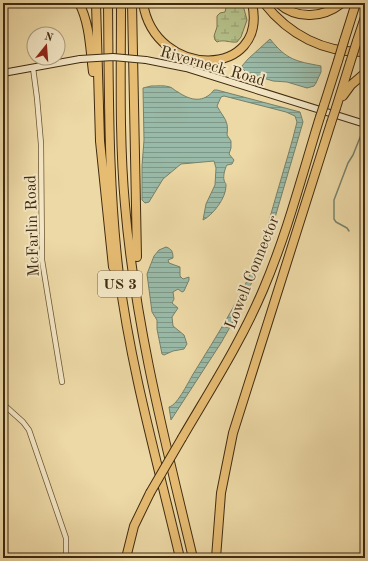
<svg xmlns="http://www.w3.org/2000/svg" width="368" height="561" font-family="'Old Standard TT',serif">
<style>
.wetland{fill:url(#wetland-marsh);stroke:#7a764c}
.water{fill:url(#water-rules);stroke:#75816b}
.lines{fill:none;stroke-linecap:round;stroke-linejoin:round}
.stream{stroke:#75816b;stroke-width:1.5}
.minor-casing{stroke:#6b5636;stroke-width:6}
.secondary-casing{stroke:#402b10;stroke-width:8}
.motorway-casing{stroke:#402b10;stroke-width:10}
.minor{stroke:#f3e6c5;stroke-width:4.5}
.secondary{stroke:#f3e6c5;stroke-width:6}
.motorway{stroke:#e6bc73;stroke-width:8}
.secondary-bridge-casing{stroke:#402b10;stroke-width:8;stroke-linecap:butt}
.motorway-bridge-casing{stroke:#402b10;stroke-width:10;stroke-linecap:butt}
.secondary-bridge{stroke:#f3e6c5;stroke-width:6}
.motorway-bridge{stroke:#e6bc73;stroke-width:8}
.labels{text-anchor:middle;stroke-width:4;stroke-linejoin:round;paint-order:stroke}
.shield{fill:#f3e6c5;stroke:#766346;stroke-width:1}
.shield-label{font-size:15px;font-weight:bold;fill:#402b10}
.street-label{font-size:16px;fill:#402b10;stroke:#f3e6c5}
</style>
<defs>
<pattern id="wetland-marsh" width="20" height="14" patternUnits="userSpaceOnUse"><rect width="20" height="14" fill="#b5c089"/><path d="M1 5h8M5 5V1M11 12h8M15 12V8" fill="none" stroke="#959c6f"/></pattern>
<pattern id="water-rules" width="6" height="5" patternUnits="userSpaceOnUse"><rect width="6" height="5" fill="#99baa8"/><path d="M0 2.5h6" fill="none" stroke="#7e9787"/></pattern>
</defs>
<rect width="100%" height="100%" fill="#edd9a6"/>
<filter id="stains"><feTurbulence type="fractalNoise" baseFrequency=".005" numOctaves="4"/><feColorMatrix values="0 0 0 0 .2 0 0 0 0 .09 0 0 0 0 .02 0 0 0 .5 -.17"/></filter>
<radialGradient id="worn" r=".72"><stop offset=".6" stop-color="#630" stop-opacity="0"/><stop offset="1" stop-color="#630" stop-opacity=".3"/></radialGradient>
<path class="wetland" d="M227,3H241L243,5L247,20L241,37L237,42C230,43 224,39 217,42L215,40L214,36L217,27V16L220,13L225,12Z"/>
<path class="water" d="M270,39C287,60 295,61 321,66V72L316,83L314,86L307,88L287,82L273,81L247,73L242,68V66L248,59Z
M151,86C157,86 164,85 170,87C173,88 175,91 178,92C191,101 204,103 214,90H217L300,112L303,122L267,245L242,306L221,343L171,420L169,407C178,405 189,380 195,371C216,337 237,304 253,268C264,241 271,213 279,186C285,165 292,143 297,122L295,116L286,112L224,96L221,97L217,106C224,119 229,120 227,135L231,141V148L229,154L234,160L232,164L227,165C225,168 223,176 224,180C225,184 226,182 226,186C226,198 213,215 203,220L206,204L215,185L216,168L214,161L181,164L163,179L149,202L145,203L142,200V166L144,140L143,88Z
M166,247C172,249 173,252 173,258L168,260L169,263L180,267V276L183,279L189,277V280L184,291L182,292L178,289L173,292L174,299L172,303L178,308L172,317L173,326L184,335L187,344L184,349L173,351L164,355L162,354L157,329V320L152,312L147,274L154,256L159,250Z"/>
<g class="lines">
<path class="stream" d="M349,231L347,228L336,222L334,219V200L348,163L353,155L363,130"/>
<g class="minor-casing">
<path id="minor" d="M33,68L37,98L41,144L42,260L62,382
M3,404L23,422L29,430L66,538V558"/>
</g>
<g class="secondary-casing">
<path id="secondary" d="M146,60L186,68L365,124
M3,73L80,59"/>
</g>
<g class="motorway-casing">
<path id="motorway" d="M79,3C90,24 90,49 93,72
M96,3L100,141L113,267
M108,3C109,94 108,184 119,275C131,370 158,464 180,558
M121,3C121,70 119,138 125,205C135,325 165,441 193,558
M132,3L137,257
M143,3C155,80 269,79 252,3
M264,3C289,35 324,53 365,52
M278,3C297,20 323,18 342,3
M344,41L356,3
M357,41L365,17
M343,96L351,85L365,73
M324,105L338,61
M336,108L350,63
M182,438C210,390 241,342 263,290C287,234 302,175 320,117
M126,558L134,526L150,493
M216,558L221,493L233,433L331,123"/>
</g>
<use href="#minor" class="minor"/>
<use href="#secondary" class="secondary"/>
<use href="#motorway" class="motorway"/>
<g class="secondary-bridge-casing">
<path id="secondary-bridge" d="M80,59L113,57L146,60"/>
</g>
<g class="motorway-bridge-casing">
<path id="motorway-bridge" d="M338,61L344,41
M350,63L357,41
M320,117L324,105
M331,123L336,108
M150,493L182,438"/>
</g>
<use href="#secondary-bridge" class="secondary-bridge"/>
<use href="#motorway-bridge" class="motorway-bridge"/>
</g>
<g class="labels">
<rect class="shield" x="98" y="271" width="44" height="26" rx="3"/>
<g class="shield-label">
<text x="120" y="289">US 3</text>
</g>
<g class="street-label">
<text transform="translate(213 65) rotate(16)" y="6">Riverneck Road</text>
<text transform="translate(31 226) rotate(-92)" y="6">McFarlin Road</text>
<text transform="translate(251 272) rotate(-68)" y="6">Lowell Connector</text>
</g>
</g>
<rect width="368" height="561" fill="none" stroke="#edd9a6" stroke-width="16"/>
<rect x="4" y="4" width="360" height="553" fill="none" stroke="#402b10" stroke-width="2"/>
<rect x="8" y="8" width="352" height="545" fill="none" stroke="#402b10"/>
<g transform="translate(46 46) rotate(17)"><circle r="19" fill="#f3e6c5" stroke="#ab9b7d"/>
<path d="M0-3L7 15L0 10L-7 15Z" fill="#8f2418"/>
<text y="-6" font-size="11" font-weight="bold" text-anchor="middle" fill="#402b10">N</text>
</g>
<rect width="100%" height="100%" filter="url(#stains)"/>
<rect width="100%" height="100%" fill="url(#worn)"/>
</svg>
